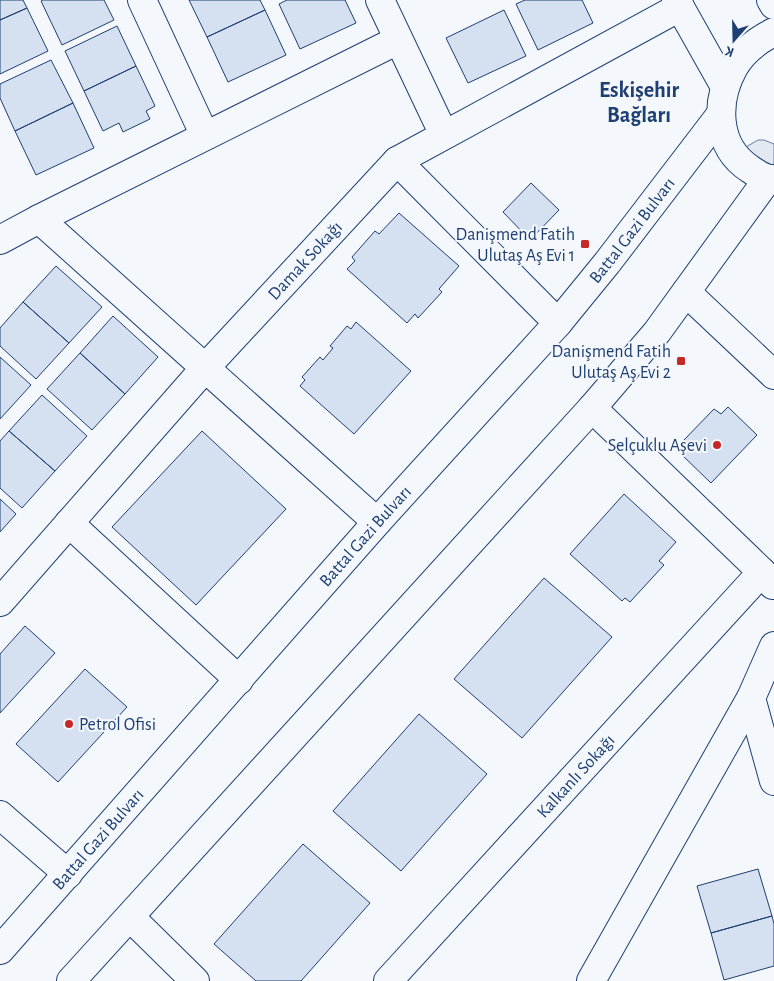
<svg xmlns="http://www.w3.org/2000/svg" width="774" height="981" font-family="'Alegreya Sans',sans-serif">
<style>
.green{fill:#e3e9f0;stroke:#687fa3}
.building{fill:#d5e0f0;stroke:#1d3f73}
.lines{fill:none;stroke-linecap:round;stroke-linejoin:round}
.minor-casing{stroke:#1d3f73;stroke-width:30}
.major-casing{stroke:#1d3f73;stroke-width:30}
.minor{stroke:#f4f7fb;stroke-width:28}
.major{stroke:#f4f7fb;stroke-width:28}
.poi-dot{fill:#c62828;stroke:#f4f7fb;stroke-width:2}
.labels{text-anchor:middle;stroke-width:4;stroke-linejoin:round;paint-order:stroke}
.street-label{font-size:18px;fill:#1d3f73;stroke:#f4f7fb}
.poi-label{font-size:18px;fill:#1d3f73;stroke:#f4f7fb;text-anchor:end}
.district-label{font-size:22px;font-weight:bold;fill:#1d3f73;stroke:#f4f7fb}
</style>
<rect width="100%" height="100%" fill="#f4f7fb"/>
<path class="green" d="M758,140H764L774,144V179L740,159L746,147Z"/>
<path class="building" d="M0,0H23L27,8L0,20Z
M43,0H104L114,20L62,45L41,1Z
M189,0H260L265,10L207,37Z
M287,0H345L356,23L300,49L279,4Z
M525,0H582L593,23L538,50L516,4Z
M27,8L48,51L0,74V20Z
M265,10L286,55L228,82L207,37Z
M504,10L526,56L468,83L446,38Z
M117,26L136,66L84,91L65,51Z
M51,60L73,103L15,131L0,98V84Z
M136,66L155,106L146,111L150,119L123,132L119,123L103,131L84,91Z
M73,103L94,148L36,175L15,131Z
M531,183L559,210L530,240L503,212Z
M399,213L459,266L439,289L442,292L418,318L415,314L407,323L347,269L355,261L352,257L375,231L379,234Z
M56,266L102,307L69,343L23,302Z
M23,302L69,343L36,379L0,346V328Z
M113,316L158,357L125,394L80,353Z
M356,322L411,371L354,434L300,386L305,380L302,377L320,357L323,360L333,348L330,346L347,326L351,329Z
M80,353L125,394L92,430L47,389Z
M0,357L31,385L0,419Z
M42,395L87,436L55,471L9,431Z
M728,407L757,435L711,483L682,455L689,448L682,442L714,409L721,414Z
M9,431L55,471L22,508L0,488V441Z
M202,431L286,509L196,605L112,527Z
M624,494L676,542L659,561L664,565L630,602L625,598L622,601L570,554Z
M0,499L16,514L0,532Z
M544,578L612,637L522,738L454,679Z
M25,626L55,653L0,713V654Z
M85,669L127,707L58,782L16,744Z
M419,714L487,774L401,871L333,811Z
M303,844L370,903L301,981H256L214,944Z
M758,869L772,916L711,933L697,886Z
M772,916L774,924V966L724,980L711,933Z"/>
<g class="lines">
<g class="minor-casing">
<g id="minor">
<path d="M142,0L205,136"/>
<path d="M380,0L444,135"/>
<path d="M676,0L725,87"/>
<path d="M771,0L774,5"/>
<path d="M397,161L558,323"/>
<path d="M39,219L398,40"/>
<path d="M0,240L39,219L377,522"/>
<path d="M686,292L774,375"/>
<path d="M592,408L762,572L773,585"/>
<path d="M69,523L239,680"/>
<path id="s1" d="M0,602L205,368L397,161L680,7"/>
<path d="M751,698L774,781"/>
<path d="M0,815L68,874"/>
<path d="M130,917L195,981"/>
<path id="s2" d="M388,981L762,572"/>
<path d="M591,981L751,698L774,646"/>
</g>
</g>
<g class="major-casing">
<g id="major">
<path d="M774,32C758,40 743,51 734,67C715,101 715,146 750,169C758,174 764,180 774,179"/>
<path id="s3" d="M0,950L377,522L558,323L607,263L721,114"/>
<path d="M71,981L592,408L657,332L767,180"/>
</g>
</g>
<use href="#minor" class="minor"/>
<use href="#major" class="major"/>
</g>
<g class="poi-dot">
<rect x="580" y="239" width="10" height="10" rx="2.5"/>
<rect x="676" y="356" width="10" height="10" rx="2.5"/>
<circle cx="717" cy="445" r="5"/>
<circle cx="69" cy="724" r="5"/>
</g>
<g class="labels">
<g class="street-label">
<text dy="6" stroke="none"><textPath href="#s3" startOffset="958">Battal Gazi Bulvarı</textPath></text>
<text dy="6" stroke="none"><textPath href="#s1" startOffset="458">Damak Sokağı</textPath></text>
<text dy="6" stroke="none"><textPath href="#s3" startOffset="552">Battal Gazi Bulvarı</textPath></text>
<text dy="6" stroke="none"><textPath href="#s2" startOffset="278">Kalkanlı Sokağı</textPath></text>
<text dy="6" stroke="none"><textPath href="#s3" startOffset="148">Battal Gazi Bulvarı</textPath></text>
</g>
<g class="poi-label">
<text x="575" y="240">Danişmend Fatih<tspan x="575" dy="21">Ulutaş Aş Evi 1</tspan></text>
<text x="671" y="357">Danişmend Fatih<tspan x="671" dy="21">Ulutaş Aş Evi 2</tspan></text>
<text x="707" y="451">Selçuklu Aşevi</text>
<text x="79" y="730" text-anchor="start">Petrol Ofisi</text>
</g>
<g class="district-label">
<text x="639" y="97">Eskişehir<tspan x="639" dy="25">Bağları</tspan></text>
</g>
</g>
<g transform="translate(734 40) rotate(200)" stroke="#f4f7fb" stroke-width="4" paint-order="stroke">
<path d="M0-4L9 19L0 12L-9 19Z" fill="#1d3f73"/>
<text y="-8" font-size="14" font-weight="bold" text-anchor="middle" fill="#1d3f73">K</text>
</g>
</svg>
